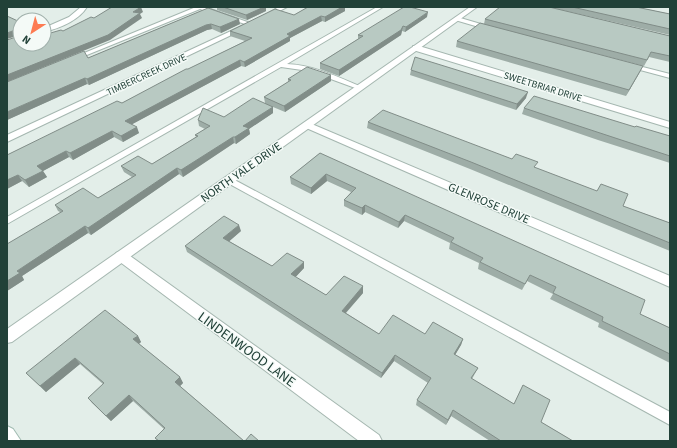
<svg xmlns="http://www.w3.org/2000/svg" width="677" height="448" font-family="'Source Sans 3',sans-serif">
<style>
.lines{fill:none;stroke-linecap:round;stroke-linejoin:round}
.service-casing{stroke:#a5b7b0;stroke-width:2}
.minor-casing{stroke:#a5b7b0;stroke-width:2}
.tertiary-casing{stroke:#a5b7b0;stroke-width:2}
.secondary-casing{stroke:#a0bbb1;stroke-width:2}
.service{fill:#fff;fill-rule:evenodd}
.minor{fill:#fff;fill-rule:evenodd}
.tertiary{fill:#fff;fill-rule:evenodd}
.secondary{fill:#fff;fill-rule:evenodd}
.wall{fill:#9eada7}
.shaded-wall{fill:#818d88}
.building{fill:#b8c9c2;stroke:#818d88}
.labels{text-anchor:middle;stroke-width:3;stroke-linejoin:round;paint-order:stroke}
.far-street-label{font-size:10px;fill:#214138;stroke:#f4faf7}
.street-label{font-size:12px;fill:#214138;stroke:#f4faf7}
.near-street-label{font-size:14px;fill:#214138;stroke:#f4faf7}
</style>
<rect width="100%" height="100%" fill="#e3eee9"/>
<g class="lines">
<g class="service-casing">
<path id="service" d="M196,7H205L253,24L248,25L200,9L77,59L72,58Z
M377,7H383L287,64C313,65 338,77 362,87V89H358L309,71L281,67L7,224V217Z
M457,17L491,27L492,28L489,30L455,20V18Z
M631,64L670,74V78L629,67L628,66Z
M229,177L670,412V425L226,182L225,180Z"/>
</g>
<g class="minor-casing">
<path id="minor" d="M81,7H87C78,21 60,28 44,32V28L69,17Z
M279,7H287L266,18L261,17Z
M244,25L248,27L246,28L7,142V135Z
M413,46H419L670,122V128L413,50Z
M307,122L670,276V287L304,127L302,125L304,123Z
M121,251L126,253L379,435L382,441H359L116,259L115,256L116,253Z"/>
</g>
<g class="tertiary-casing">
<path id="tertiary" d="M470,7H477L12,342L7,343V329Z"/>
</g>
<g class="secondary-casing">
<path id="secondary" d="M7,426L13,429L21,441H7Z"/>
</g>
<use href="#service" class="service"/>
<use href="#minor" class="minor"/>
<use href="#tertiary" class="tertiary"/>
<use href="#secondary" class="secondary"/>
</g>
<path class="wall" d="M217,7H266V11L247,20L217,10Z
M308,7H345V11L325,22L322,21L290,38V41L245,67L241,66L132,124L139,133L123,142L114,137L73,160L69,157L43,171L47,177L29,187L22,181L7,189V155L122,103L245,41L230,36V31L294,15Z
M517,7H636L670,14V35L549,7L670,36V62L649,57L644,66L548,41L643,66L626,96L456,47L457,41L484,24L485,19Z
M208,8L240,24L221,33L212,29L207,30L89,85L87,84L7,120L88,58Z
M427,17L405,32L402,31L401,35L339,76L320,69V63L358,39V35Z
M411,70L526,98L516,110L410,75Z
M331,75V81L285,112L273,107V113L249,129L250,134L236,144L234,143L183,177L179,174L91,235L88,233L22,276L24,280L7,291L60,212L58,211L55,205L98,198L132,177L124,172L121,166L152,164L196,137L195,135L205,129L199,126L198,120L224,117L265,103L264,97L288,82V79Z
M524,108L635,127L670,136V163L598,140L522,114Z
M368,122L536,168L623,206L670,223V251L470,169L367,128Z
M320,153L640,314L670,328V363L598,327L599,323L550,299L553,294L527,281L522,290L478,269L479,263L449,249L450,243L404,221L398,228L365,212L362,215L344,206V200L351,192L327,181L311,194L291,184L290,177Z
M241,231L229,241L272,266L304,268L295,277L326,295L363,286V293L346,313L379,334H425L463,339L461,345L455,355L478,368L472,379L514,404L523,385L541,422L573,441H490L451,416L446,425L416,405L417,400L428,383L394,361L381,378L187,252L185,246Z
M138,336L141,342L139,344L180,377L183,383L180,386L244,441H158L155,438L164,429L133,401L111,421L92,403L88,398L103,384L80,364L46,392L26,373Z"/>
<path class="shaded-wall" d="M141,7L143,12L140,14L142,18L110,40L7,82V75L133,12Z
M264,7H266V11L247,20L246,15Z
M342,7H345V11L325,22V17Z
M428,12L427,17L405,32L406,27Z
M321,16L322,21L290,38V41L245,67L244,62L287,34Z
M239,19L240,24L221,33L220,27Z
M211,24L212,29L207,30L89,85L87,79L206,25Z
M403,26L401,35L339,76V70Z
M18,29L20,35L7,39V33Z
M240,60L241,66L127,127L125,121Z
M643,66L640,72L626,96L629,90Z
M331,75V81L285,112L284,106Z
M85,78L87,84L7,120V112Z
M528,92L526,98L516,110L517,104Z
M273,107V113L249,129L250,134L236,144L235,137L243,126Z
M137,127L139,133L123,142L121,136Z
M112,131L114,137L73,160L70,153Z
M233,137L234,143L183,177L181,170Z
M66,151L69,157L43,171L47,177L29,187L25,180L37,166Z
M177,168L179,174L91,235L88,228Z
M326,174L327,181L311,194V188Z
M18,175L22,181L7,189V180Z
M365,205V212L362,215V208Z
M405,215L404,221L398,228L399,222Z
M239,225L241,231L225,245L223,238Z
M85,226L88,233L22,276L24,280L7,291V281L17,271Z
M304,262V268L292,281L291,274Z
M363,286V293L342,317V311Z
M138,336L141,342L137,345L133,339Z
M463,339L461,345L452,360L454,354Z
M395,355L394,361L381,378L382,373Z
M75,358L80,364L46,392L40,386Z
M180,377L183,383L178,388L175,382Z
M129,395L133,401L111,421L106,416Z
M453,410L451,416L446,425L448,420Z"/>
<path class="building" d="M112,7H141L133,12L140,13L108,35L7,75V40L19,36L18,29L7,33V16L20,22V44H44V33L47,34L61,30L63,31L91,17L94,18Z
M223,7H264L246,15Z
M308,7H342L325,17L321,16L287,34L290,36L244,62L240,60L125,121L137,127L121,136L112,131L70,153L66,151L37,166L43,171L25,180L18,175L7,180V155L117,101L122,103L186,69H188L252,38L230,31L275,9L294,15Z
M404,7H410L428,12L406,27L403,26L401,30L339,70L320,63L363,36L358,35Z
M500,7H549L670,36V56L651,52L647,60L485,19Z
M572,7H636L670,14V29Z
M208,8L239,19L220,27L211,24L206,25L87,79L85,78L7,112V82L84,51L88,58Z
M480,23L643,66L629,90L457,41Z
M415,57L528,92L517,104L411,70Z
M307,67L331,75L284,106L264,97L291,80L288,79Z
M534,96L635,127L636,126L670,136V156L524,108Z
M253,98L273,107L243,126L249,128L235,137H233L181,170L177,168L88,228L85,226L17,271L20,273L7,281V244L63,211L55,205L83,188L98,198L136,175L121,166L138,156L152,164L198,136L195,135L210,126L198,120L203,108L224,117Z
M383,110L512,159L516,154L538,162L534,167L597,191L601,184L628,194L623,206L670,223V243L471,162L368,122Z
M320,153L645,300L640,314L670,328V354L602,321L603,317L553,293L556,287L530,275L525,284L480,262L483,258L451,242L454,238L405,215L399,222L365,205L362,208L344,200L356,188L326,174L311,188L290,177Z
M224,216L239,225L223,238L272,266L287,253L304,262L291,274L326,295L344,276L363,286L342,311L379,334L393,315L425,334L433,322L463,339L454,354L478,368L471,378L514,404L523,385L550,400L541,422L573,441H501L453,410L448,420L417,400L431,378L395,355L382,373L185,246Z
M105,310L138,336L133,339L180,377L175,382L244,441H159L155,438L165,428L129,395L106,416L88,398L104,383L75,358L40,386L26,373Z
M251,434L259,441H245Z"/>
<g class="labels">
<g class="far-street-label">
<text transform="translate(146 74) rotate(-25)" y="4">TIMBERCREEK DRIVE</text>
<text transform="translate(543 86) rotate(17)" y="4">SWEETBRIAR DRIVE</text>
</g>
<g class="street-label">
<text transform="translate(241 172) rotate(-35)" y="4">NORTH YALE DRIVE</text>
<text transform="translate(489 203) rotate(23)" y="4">GLENROSE DRIVE</text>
</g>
<g class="near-street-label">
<text transform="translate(247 349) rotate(36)" y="5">LINDENWOOD LANE</text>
</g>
</g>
<rect width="677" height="448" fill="none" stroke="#214138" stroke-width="16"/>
<g transform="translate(32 32) rotate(216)"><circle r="19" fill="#f4faf7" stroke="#a0b0ab"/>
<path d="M0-3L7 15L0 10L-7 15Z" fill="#fd7b52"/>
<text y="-6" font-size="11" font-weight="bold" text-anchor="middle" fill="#214138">N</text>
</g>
</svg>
